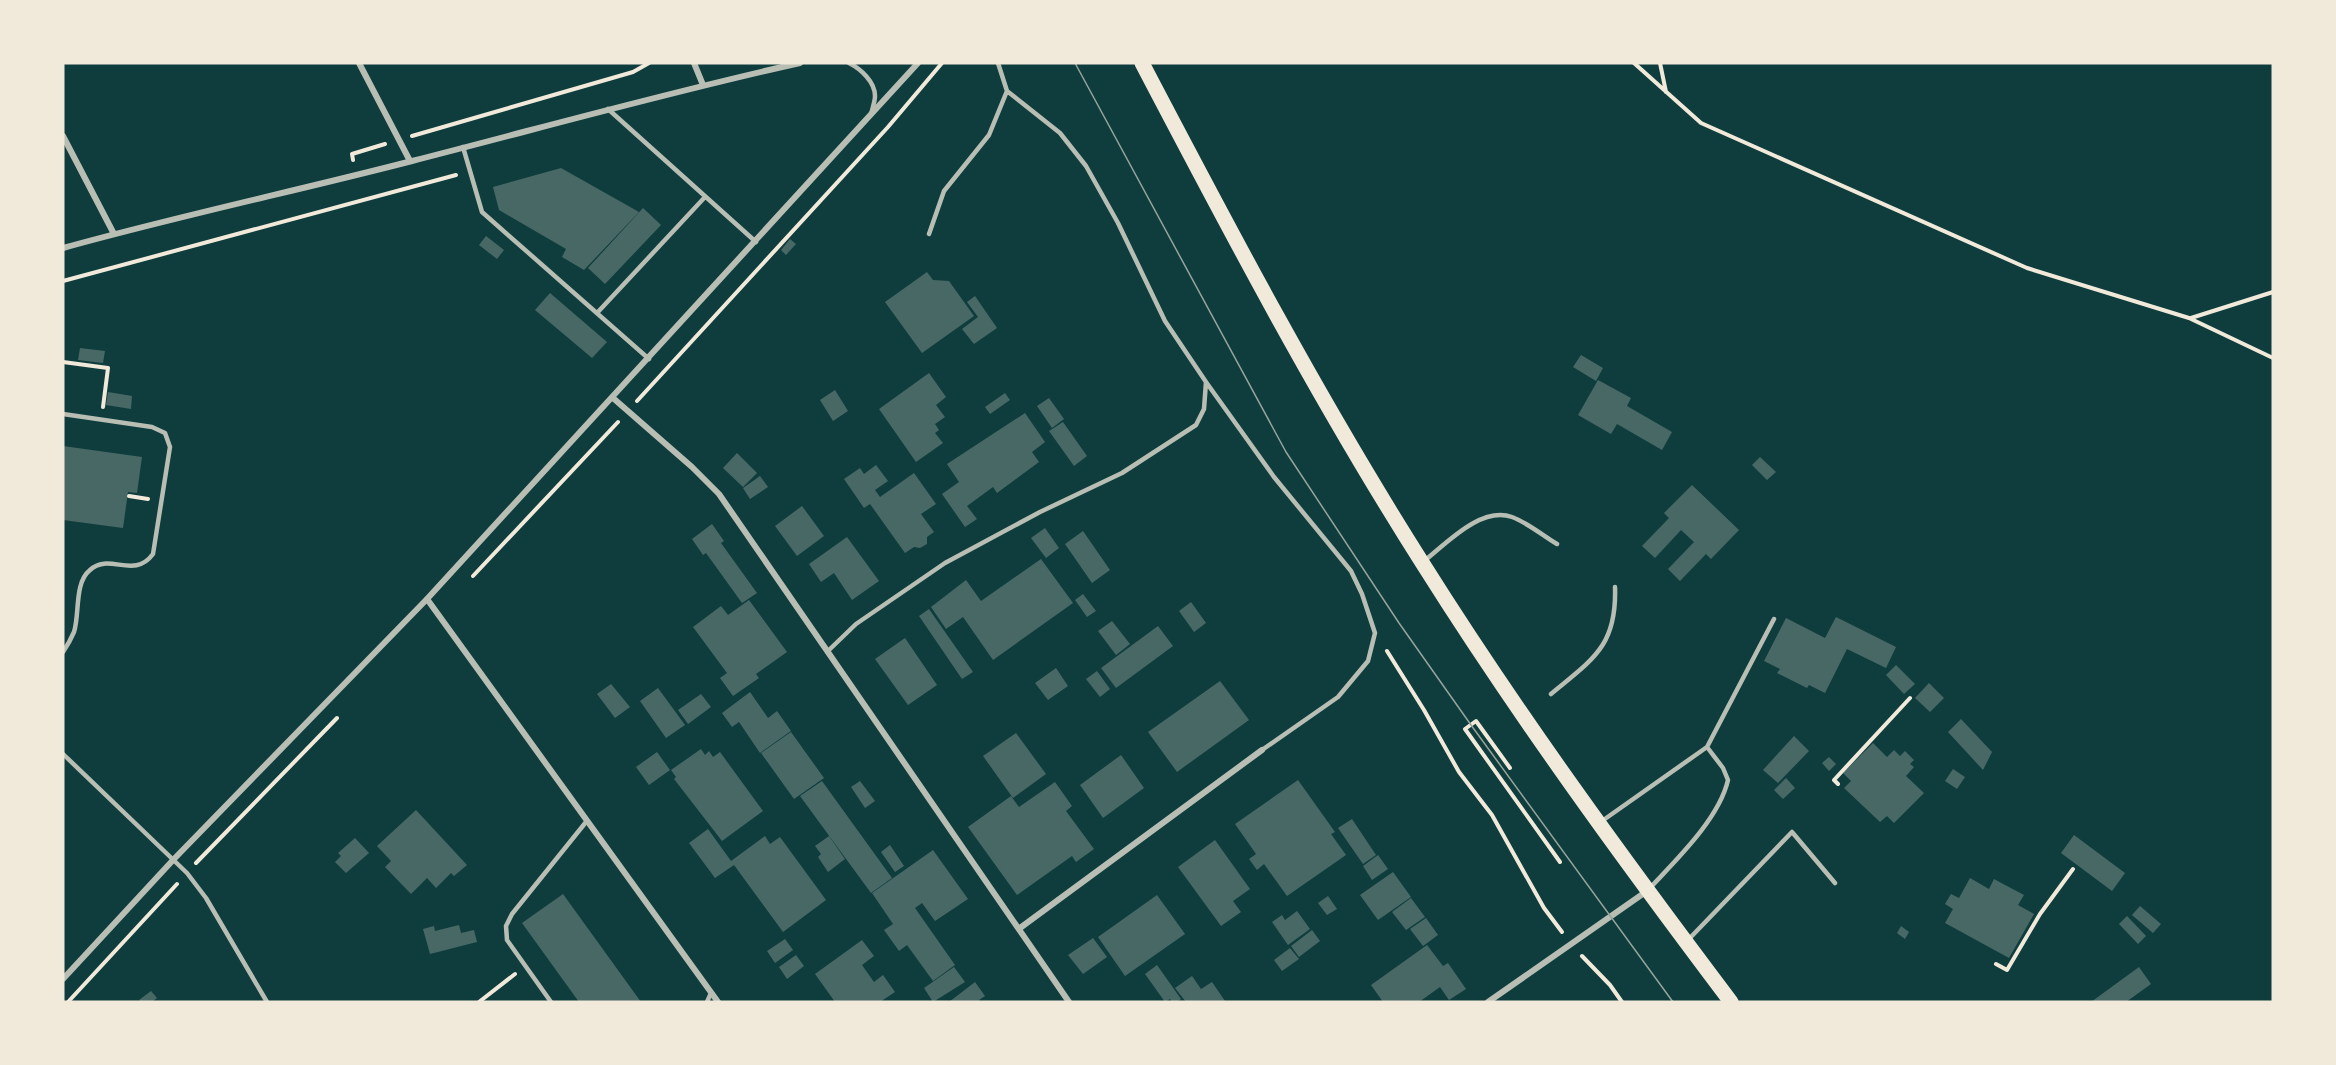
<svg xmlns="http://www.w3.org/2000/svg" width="2336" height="1065" font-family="Manrope,sans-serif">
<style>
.building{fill:#486865}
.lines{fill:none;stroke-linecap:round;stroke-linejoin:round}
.path{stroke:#f1e9da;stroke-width:4}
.service{stroke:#b8beb3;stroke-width:4.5}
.minor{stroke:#b8beb3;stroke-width:6}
.primary{stroke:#f1e9da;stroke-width:15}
.tram{stroke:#97a49c;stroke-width:1.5}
</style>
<rect width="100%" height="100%" fill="#0f3d3e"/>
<path class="building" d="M561,168L639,212L584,270L562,257L566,249L499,210L493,187Z
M643,208L661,225L605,284L588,268Z
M486,236L504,250L497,259L479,245Z
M790,239L796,244L786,255L781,250Z
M927,272L933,280L949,281L974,316L922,353L885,302Z
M550,293L607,342L592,358L535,310Z
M975,296L997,328L974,344L962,329L978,317L967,302Z
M80,348L105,351L103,363L78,360Z
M1581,355L1603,368L1596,381L1573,367Z
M929,373L946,397L936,405L945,417L935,424L939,430L935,433L943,443L916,462L879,409Z
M1598,380L1631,398L1627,406L1672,432L1662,450L1617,424L1611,434L1578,415Z
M835,390L848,411L833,421L820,400Z
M108,392L132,396L131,409L106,405Z
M1005,393L1010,400L990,414L985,407Z
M1049,398L1064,419L1052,428L1037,406Z
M1025,413L1045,442L1032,452L1039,462L997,493L993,487L967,506L977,519L965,527L942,494L959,482L947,464Z
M1063,422L1087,456L1074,466L1049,431Z
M63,446L142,457L137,493L128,492L123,528L63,520Z
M737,453L757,473L743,487L723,468Z
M1760,457L1776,472L1767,480L1752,465Z
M876,465L888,481L875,490L880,497L914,473L936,504L921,514L934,532L927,537V544L920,548L914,547L905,553L870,504L864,508L844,479L860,468L864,474Z
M760,476L768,487L750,499L743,488Z
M1692,485L1739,530L1711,559L1706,554L1680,581L1668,569L1694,542L1681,530L1655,558L1642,546L1669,518L1664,513Z
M802,506L824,536L797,556L775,526Z
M712,524L724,541L721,543L757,593L742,603L706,553L703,555L692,539Z
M1045,528L1059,548L1046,558L1031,538Z
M1083,531L1110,570L1092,583L1065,544Z
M847,537L879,581L852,600L834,573L821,582L809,564Z
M1041,559L1073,603L993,660L963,617L946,629L931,607L966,580L981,601Z
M1083,594L1096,611L1087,617L1075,600Z
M749,600L787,652L756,674L759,678L733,696L720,678L727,673L693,627L721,606L728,615Z
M1191,602L1206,623L1194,632L1179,611Z
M929,609L973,672L962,679L919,616Z
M1836,617L1896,647L1886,668L1847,649L1825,693L1809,685L1807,688L1777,673L1780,669L1764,661L1786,618L1825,638Z
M1112,621L1130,644L1116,655L1098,631Z
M1158,626L1173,646L1116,688L1101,668Z
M905,638L937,685L908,705L875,659Z
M1896,665L1915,684L1904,694L1886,675Z
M1056,668L1068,686L1048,700L1035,683Z
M1097,671L1110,689L1100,697L1086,679Z
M1220,681L1249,720L1177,772L1148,732Z
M1929,683L1944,698L1930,712L1915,698Z
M611,684L630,707L615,718L597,694Z
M658,688L685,725L666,738L640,701Z
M750,692L768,718L777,711L791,731L760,753L739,722L732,727L722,713Z
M701,694L711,707L688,724L678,710Z
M1961,719L1992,752L1983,770L1948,732Z
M791,732L824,778L794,799L761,753Z
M1016,733L1046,774L1013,798L983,756Z
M1794,736L1809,751L1778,783L1763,770Z
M1873,743L1887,757L1894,750L1900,756L1905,751L1914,760L1910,764L1914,767L1906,776L1924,793L1894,823L1887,816L1880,822L1844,788L1851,781L1843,773Z
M701,749L705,755L709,751L713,757L720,752L763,811L722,841L674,779L676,777L671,770Z
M657,752L670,770L649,785L636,767Z
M1121,755L1144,788L1103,818L1080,785Z
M1829,757L1836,764L1829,771L1822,763Z
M1953,769L1965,777L1957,789L1945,781Z
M1786,778L1795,788L1783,799L1774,790Z
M1298,780L1335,832L1331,834L1346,855L1287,896L1264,864L1257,870L1249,859L1256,854L1235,824Z
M822,781L892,878L871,893L800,796Z
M860,781L875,801L865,808L851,787Z
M1055,782L1072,806L1066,811L1094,849L1076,862L1072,856L1017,895L968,827L1011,796L1019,807Z
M416,810L467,865L454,876L451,873L436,888L427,878L411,894L385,867L391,861L377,846Z
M1352,819L1376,855L1363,864L1338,828Z
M708,829L731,861L765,836L770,844L780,837L826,900L783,932L734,865L715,878L689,843Z
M2074,835L2125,873L2112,891L2061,853Z
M829,836L845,859L828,872L818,857L821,854L815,846Z
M355,838L369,853L346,873L335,862L341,856L338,853Z
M1215,840L1250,889L1233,901L1241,912L1221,926L1178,867Z
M890,845L904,866L895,872L881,852Z
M933,850L968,899L935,921L922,903L915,908L955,965L933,981L907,945L899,951L884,930L893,924L872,893Z
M1378,855L1388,869L1372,880L1363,866Z
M1393,872L1411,897L1378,920L1360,895Z
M1970,878L1989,889L1994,879L2007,886L2024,895L2018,905L2034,914L2009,958L1945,923L1953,909L1945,904L1951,894L1959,898Z
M563,894L641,1002H579L522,923Z
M1157,895L1185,934L1125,976L1098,937Z
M1328,896L1337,909L1327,915L1318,903Z
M1411,898L1425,917L1406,930L1392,912Z
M2140,906L2161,924L2153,933L2132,915Z
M1297,911L1310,929L1288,945L1272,922L1282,915L1285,920Z
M2127,916L2146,936L2138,944L2119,924Z
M1426,918L1438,935L1423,946L1410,929Z
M459,925L461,933L474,930L477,942L430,954L423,929L434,926L435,931Z
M1901,926L1909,932L1905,939L1897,933Z
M1312,930L1320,941L1299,957L1291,946Z
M1093,938L1107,957L1083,974L1068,955Z
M785,939L793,950L775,963L767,951Z
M862,940L874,956L862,965L874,982L883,975L895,992L880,1002H835L815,974Z
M1427,945L1443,966L1448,963L1466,989L1449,1000L1440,987L1419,1002H1383L1371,985Z
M1290,948L1299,959L1282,971L1274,960Z
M796,955L804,966L787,979L779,967Z
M1157,965L1181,999L1177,1002H1172L1170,999L1165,1002L1145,974Z
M954,967L965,982L933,1002L924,988Z
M2139,967L2151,984L2126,1002H2091Z
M1192,976L1201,989L1212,982L1225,1001L1186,1002L1175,988Z
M975,982L985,996L979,1000L981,1002H949Z
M151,991L157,998L152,1002H141L139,1000Z"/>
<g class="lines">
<path class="path" d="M1634,63L1701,123L2027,268L2189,318L2273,358
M1660,63L1666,92
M412,136L633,72L649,63
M353,160L352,154L385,144
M63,281L456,175
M2191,318L2273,292
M63,362L108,368L103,407
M637,401L888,127L942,63
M129,496L148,499
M473,576L618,422
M1387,651L1424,710L1459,772L1492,815L1544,908L1562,932
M1510,768L1476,721L1465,729L1560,862
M1838,784L1834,780L1910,698
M196,863L337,718
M1582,956L1610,985L1622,1002
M1996,964L2007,970L2040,914L2073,869
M68,1002L177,884
M479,1002L515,974"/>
<path class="service" d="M849,63C861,69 875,82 875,96C875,102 872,109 871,115
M608,109L756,242
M463,147L482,212L649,359
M929,234L944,191L989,135L1007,91
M597,313L705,197
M1206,382L1274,477L1351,571L1362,594L1375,633L1368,661L1338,697L1262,750
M63,414L152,427L165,433L170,447L153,554C134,580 109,552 90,570C74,583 80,613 74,632C71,639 67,646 63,652
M1424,561C1447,543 1481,506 1512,517C1528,523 1542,535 1557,544
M829,650L856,624L945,563L1040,512L1122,473L1196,425L1204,409L1206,382L1165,321L1118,223L1086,166L1060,133L1007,91L998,63
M1551,694C1593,659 1617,646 1615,587
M63,754L187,873L206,898L267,1002
M1602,821L1707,747L1774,619
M1649,889C1676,860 1719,819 1728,780L1723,768L1707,747
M1688,940L1792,832L1835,883
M551,1002L507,940L506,926L512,914L586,822
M707,1002L711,993"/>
<path class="minor" d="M359,63L410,161
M694,63L703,85
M63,136L114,234
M63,248C178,216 296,191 412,161C541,128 669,92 800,63
M613,398L692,467L719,494L1069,1002
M427,599L718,1002
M1020,928L1262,750
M63,979L174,859L427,599L918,63
M1488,1002L1647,891"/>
<path class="primary" d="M1142,63C1231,233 1320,402 1423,564C1518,715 1624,860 1731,1002"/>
<path class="tram" d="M1075,63L1286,452L1399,623L1471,725L1673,1002"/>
</g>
<rect width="2336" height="1065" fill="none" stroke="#f1e9da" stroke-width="129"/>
</svg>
